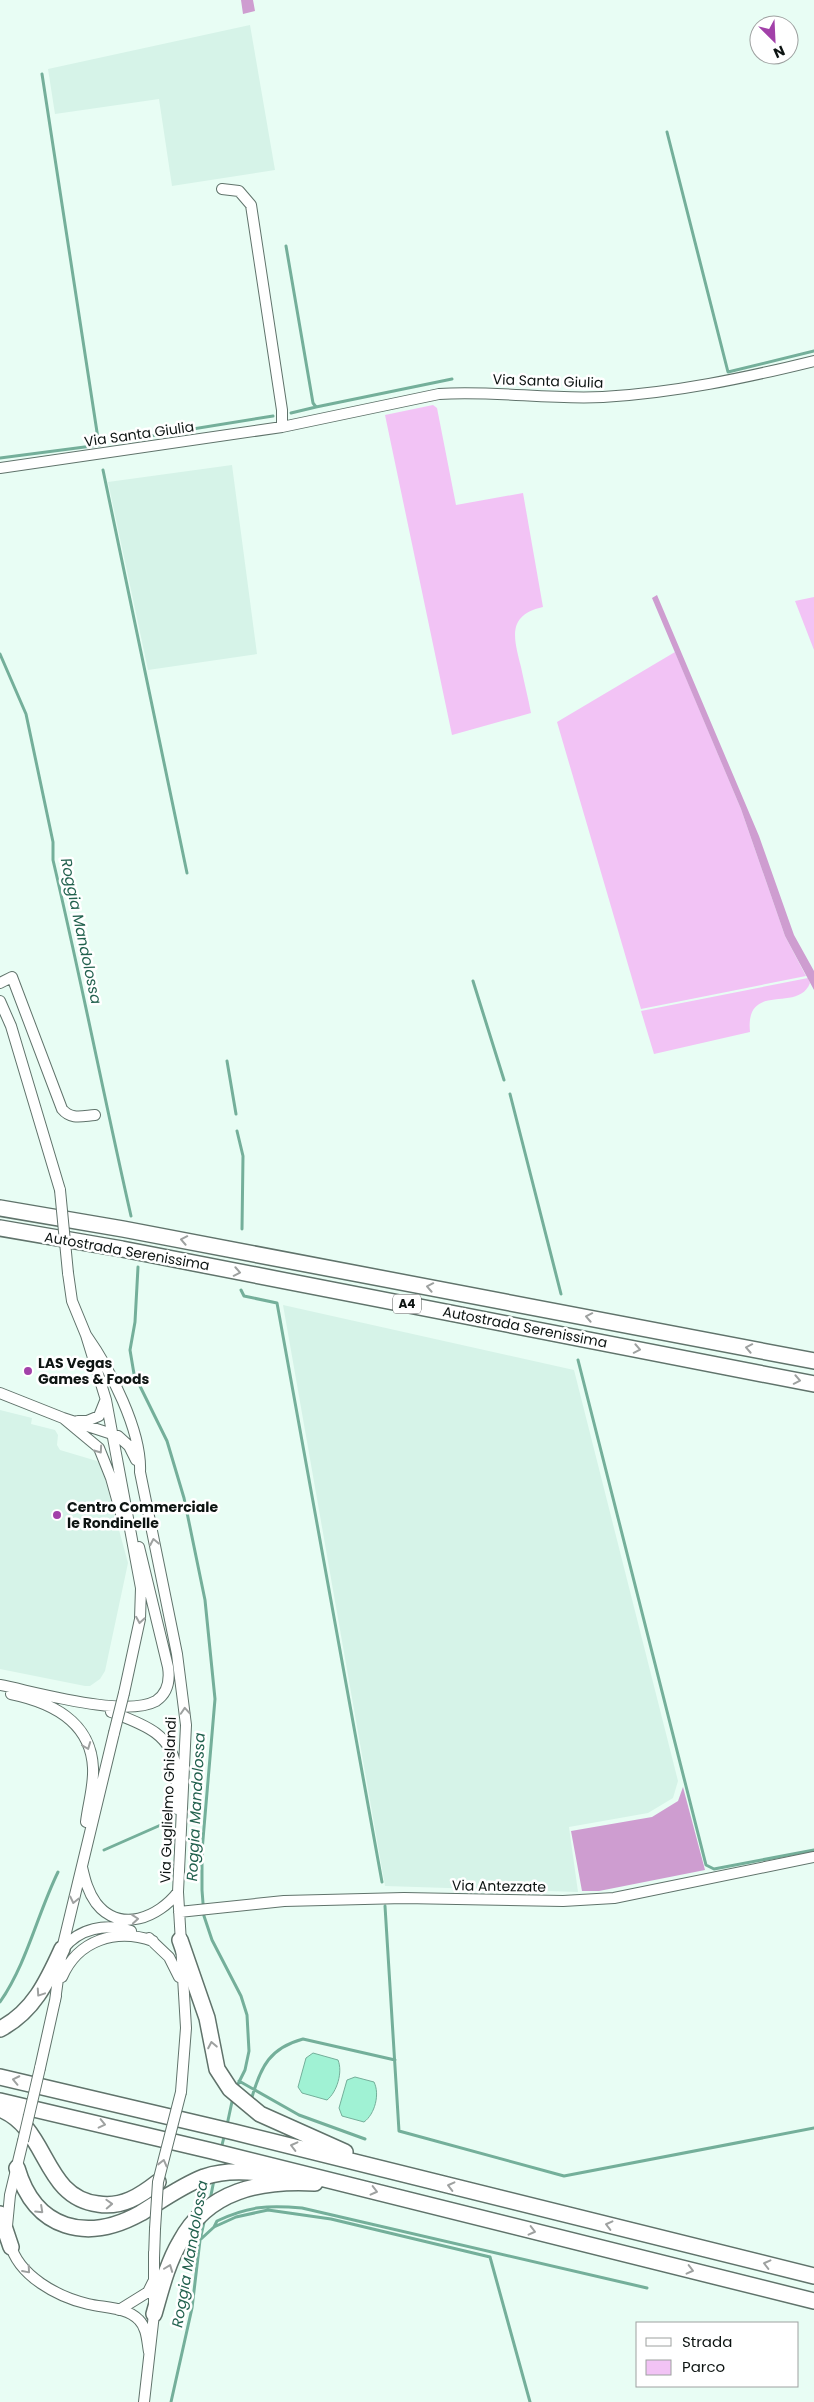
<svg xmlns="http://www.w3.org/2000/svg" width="814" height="2402" font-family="Poppins,sans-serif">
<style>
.built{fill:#d6f3e8}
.green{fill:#f2c3f5}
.forest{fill:#ce9dd0}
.water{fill:#a0f2d4;stroke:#74af9a}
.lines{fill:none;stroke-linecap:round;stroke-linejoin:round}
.stream{stroke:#74af9a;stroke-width:3}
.minor-casing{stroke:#60736b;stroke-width:12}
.highway-casing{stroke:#60736b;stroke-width:18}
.minor{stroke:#fff;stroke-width:10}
.highway{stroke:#fff;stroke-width:15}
.minor-bridge-casing{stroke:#60736b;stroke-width:12;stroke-linecap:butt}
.minor-bridge{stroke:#fff;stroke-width:10}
.oneway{stroke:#9ea1a0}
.poi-dot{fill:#a241a9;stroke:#fff;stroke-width:2}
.labels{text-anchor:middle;stroke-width:5;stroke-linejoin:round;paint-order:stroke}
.shield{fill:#fff;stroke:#565a59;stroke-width:1}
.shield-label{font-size:12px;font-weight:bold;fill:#0d1412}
.street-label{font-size:14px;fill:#0d1412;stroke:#fff}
.poi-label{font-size:14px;font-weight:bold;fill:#0d1412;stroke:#fff;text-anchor:start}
.water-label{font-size:15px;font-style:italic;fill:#22614e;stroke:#fff}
</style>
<rect width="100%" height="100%" fill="#e8fdf4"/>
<path class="built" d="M250,25L275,170L172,186L159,99L55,114L48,69Z
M232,465L257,654L148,670L108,482Z
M283,1305L574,1370L678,1781L673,1798L648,1813L569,1827L578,1892L385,1886Z
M0,1410L32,1418L31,1424L55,1430L58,1435L57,1445L60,1450L97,1461L102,1468L128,1563L105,1671L100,1679L90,1686H85L0,1669Z"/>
<path class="green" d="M433,405L437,408L456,505L523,493L543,607C506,615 514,639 521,667C524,682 528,697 531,713L452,735L385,415Z
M814,597V650L795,601Z
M675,652L741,809L785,936L806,976L641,1009L557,722Z
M808,978L810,983C798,1014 745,980 750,1032L654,1054L641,1011Z"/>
<path class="forest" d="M241,0H253L255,11L243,14Z
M657,595L759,836L794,935L814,971V990L785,936L741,809L652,598Z
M683,1787L705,1870L599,1891H582L571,1831L652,1817L678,1801Z"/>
<path class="water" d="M313,2053L338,2060C343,2072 337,2092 327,2100L302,2093L298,2087L306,2058Z
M355,2077L374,2082C380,2094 375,2114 364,2122L342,2116L339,2108L347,2080Z"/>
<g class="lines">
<path class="stream" d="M42,74L99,445
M667,132L728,372L814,351
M286,246L313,403L316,407L452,379
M291,413L316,407
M137,438L273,416
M0,458L100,445
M103,470L187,873
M0,654L26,714L53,842V860C81,979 104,1097 131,1216
M473,981L504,1080
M227,1061L236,1114
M510,1094L561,1294
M237,1131L243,1156L242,1229
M138,1267L135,1322L130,1350L134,1374L167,1441L184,1498L205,1600L215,1699L202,1851V1890L204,1916L212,1940L241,1996L247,2015L249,2051L245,2070L236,2088
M241,1290L244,1296L277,1303L382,1882
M578,1360L706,1865L714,1869L814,1850
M104,1850L163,1824
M385,1906L399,2131L564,2176L814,2128
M0,2002C27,1963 37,1915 58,1872
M239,2081L299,2115L365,2139
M252,2097C261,2066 270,2048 303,2039L395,2060
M227,2125L233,2097
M221,2149L225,2133
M210,2200L214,2180
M214,2227L217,2221C248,2206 269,2205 302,2208L647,2288
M201,2239L214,2227L236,2217L268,2210L331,2219L490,2257L530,2402
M171,2402L192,2308L200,2240L205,2218"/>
<g class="minor-casing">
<path id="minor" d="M222,189L239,191L251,205L282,410V427
M0,468L282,427L439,394C494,390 548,400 603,397C674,393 745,378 814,361
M0,983L12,977L62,1109C71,1120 82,1116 95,1115
M0,1001L11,1026L60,1190
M68,1273L72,1301L86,1335L106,1400L141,1588L140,1619L124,1693
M86,1335C110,1369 142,1431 140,1472L177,1654L186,1725L178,1892L186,2028L181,2092
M0,1393L63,1418L118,1436L129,1446L136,1460
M63,1418L99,1448L111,1478L123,1521
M78,1421H87L99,1416L105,1401
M0,1685C36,1692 125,1718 156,1701C168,1693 170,1680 168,1667L139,1547
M11,1694C50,1702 91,1721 93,1768C94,1786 88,1804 86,1822
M111,1712C140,1723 173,1733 176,1770C177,1783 176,1796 177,1809
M82,1867C85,1880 88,1892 96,1903C120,1934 159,1917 178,1892
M179,1912L284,1901L404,1898L563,1901L614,1898L814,1857
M149,1938L169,1957L179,1977
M63,1949C79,1928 106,1923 131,1931
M62,1977C78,1940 116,1928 153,1941
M55,2001L62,1949L114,1733
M40,2068L56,1996
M7,2226L10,2195L23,2141
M10,2243C18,2276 58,2297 88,2304C105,2308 127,2307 139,2320C147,2328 147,2341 149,2352
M154,2258L155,2229
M119,2310L148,2292L153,2282
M144,2402L154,2314V2252"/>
</g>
<g class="highway-casing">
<path id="highway" d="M0,1208L123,1229L814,1361
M0,1228L122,1249L814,1384
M180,1940L207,2018L217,2069L230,2089L260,2114L345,2152
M0,2029C33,2012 47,1982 62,1949
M0,2077L234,2132L814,2276
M0,2101L212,2151L814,2301
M0,2109C49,2128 42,2197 98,2204C122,2208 140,2196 158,2182
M17,2168C35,2230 87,2243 141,2213C162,2200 181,2186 204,2177C228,2169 252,2172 276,2175
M0,2214L11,2247
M154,2314C161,2290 167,2264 180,2242C208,2190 261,2180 315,2183"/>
</g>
<use href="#minor" class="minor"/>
<use href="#highway" class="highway"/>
<g class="minor-bridge-casing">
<path id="minor-bridge" d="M60,1190L68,1273
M114,1733L124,1693
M23,2141L40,2068
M155,2229L158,2182L181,2092"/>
</g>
<use href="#minor-bridge" class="minor-bridge"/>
</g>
<defs><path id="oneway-chevron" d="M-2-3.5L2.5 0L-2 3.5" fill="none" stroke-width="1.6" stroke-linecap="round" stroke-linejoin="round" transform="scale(1.25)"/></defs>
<g class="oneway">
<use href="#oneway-chevron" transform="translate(184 1240) rotate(-169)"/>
<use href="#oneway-chevron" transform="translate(237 1272) rotate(11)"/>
<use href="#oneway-chevron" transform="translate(430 1287) rotate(-169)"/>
<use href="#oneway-chevron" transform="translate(589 1317) rotate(-169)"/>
<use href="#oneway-chevron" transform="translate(749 1348) rotate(-169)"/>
<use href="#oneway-chevron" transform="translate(637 1349) rotate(11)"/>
<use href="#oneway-chevron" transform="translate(797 1380) rotate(11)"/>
<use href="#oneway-chevron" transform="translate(99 1450) rotate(55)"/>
<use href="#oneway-chevron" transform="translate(154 1542) rotate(-101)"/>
<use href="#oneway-chevron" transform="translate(140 1620) rotate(99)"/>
<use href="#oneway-chevron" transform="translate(185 1711) rotate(-94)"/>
<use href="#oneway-chevron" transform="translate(87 1746) rotate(69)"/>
<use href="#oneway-chevron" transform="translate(74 1900) rotate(103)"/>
<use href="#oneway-chevron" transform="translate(135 1919) rotate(-5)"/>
<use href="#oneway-chevron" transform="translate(40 1993) rotate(124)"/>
<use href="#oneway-chevron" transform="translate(212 2045) rotate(-101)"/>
<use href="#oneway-chevron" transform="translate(16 2080) rotate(-168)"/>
<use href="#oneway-chevron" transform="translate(102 2124) rotate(13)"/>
<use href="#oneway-chevron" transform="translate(294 2146) rotate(-166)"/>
<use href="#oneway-chevron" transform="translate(163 2163) rotate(-76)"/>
<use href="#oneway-chevron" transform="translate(451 2186) rotate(-166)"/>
<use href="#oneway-chevron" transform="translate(374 2191) rotate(14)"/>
<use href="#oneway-chevron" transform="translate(109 2204) rotate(-2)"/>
<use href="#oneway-chevron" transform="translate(40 2210) rotate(43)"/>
<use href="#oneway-chevron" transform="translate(609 2225) rotate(-166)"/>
<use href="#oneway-chevron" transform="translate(532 2231) rotate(14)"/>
<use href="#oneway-chevron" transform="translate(767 2264) rotate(-166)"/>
<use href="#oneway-chevron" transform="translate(169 2268) rotate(-69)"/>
<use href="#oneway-chevron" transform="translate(27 2270) rotate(49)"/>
<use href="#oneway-chevron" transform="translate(690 2270) rotate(14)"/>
</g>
<g class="poi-dot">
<circle cx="28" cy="1371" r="5"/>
<circle cx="57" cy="1515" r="5"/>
</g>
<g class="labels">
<rect class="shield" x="393" y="1294.5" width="28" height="19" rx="4"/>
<g class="shield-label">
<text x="407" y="1308">A4</text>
</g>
<g class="street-label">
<text transform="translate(548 381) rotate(2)" y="5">Via Santa Giulia</text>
<text transform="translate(139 434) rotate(-8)" y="5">Via Santa Giulia</text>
<text transform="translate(127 1251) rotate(10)" y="5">Autostrada Serenissima</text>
<text transform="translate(525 1327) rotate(11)" y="5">Autostrada Serenissima</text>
<text transform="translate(168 1800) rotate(-88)" y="5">Via Guglielmo Ghislandi</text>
<text transform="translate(499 1886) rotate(1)" y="5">Via Antezzate</text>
</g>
<g class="poi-label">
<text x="38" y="1368">LAS Vegas<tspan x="38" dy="16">Games &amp; Foods</tspan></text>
<text x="67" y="1512">Centro Commerciale<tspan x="67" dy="16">le Rondinelle</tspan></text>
</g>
<g class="water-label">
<text transform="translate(81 931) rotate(78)" y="5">Roggia Mandolossa</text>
<text transform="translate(196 1807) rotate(-87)" y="5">Roggia Mandolossa</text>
<text transform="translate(190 2254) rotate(-80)" y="5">Roggia Mandolossa</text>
</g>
</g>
<rect x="636" y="2322" width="162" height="65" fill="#ffffff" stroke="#9ea1a0"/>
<rect x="646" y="2338" width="25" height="8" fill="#ffffff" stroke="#9ea1a0"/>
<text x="682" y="2347" font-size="15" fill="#0d1412">Strada</text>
<rect x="646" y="2360" width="25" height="15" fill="#f2c3f5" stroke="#9ea1a0"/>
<text x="682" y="2372" font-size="15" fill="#0d1412">Parco</text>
<g transform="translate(774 40) rotate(156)"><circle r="24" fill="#ffffff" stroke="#9ea1a0"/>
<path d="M0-4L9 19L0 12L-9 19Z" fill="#a241a9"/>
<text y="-8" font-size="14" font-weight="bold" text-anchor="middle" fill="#0d1412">N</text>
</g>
</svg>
